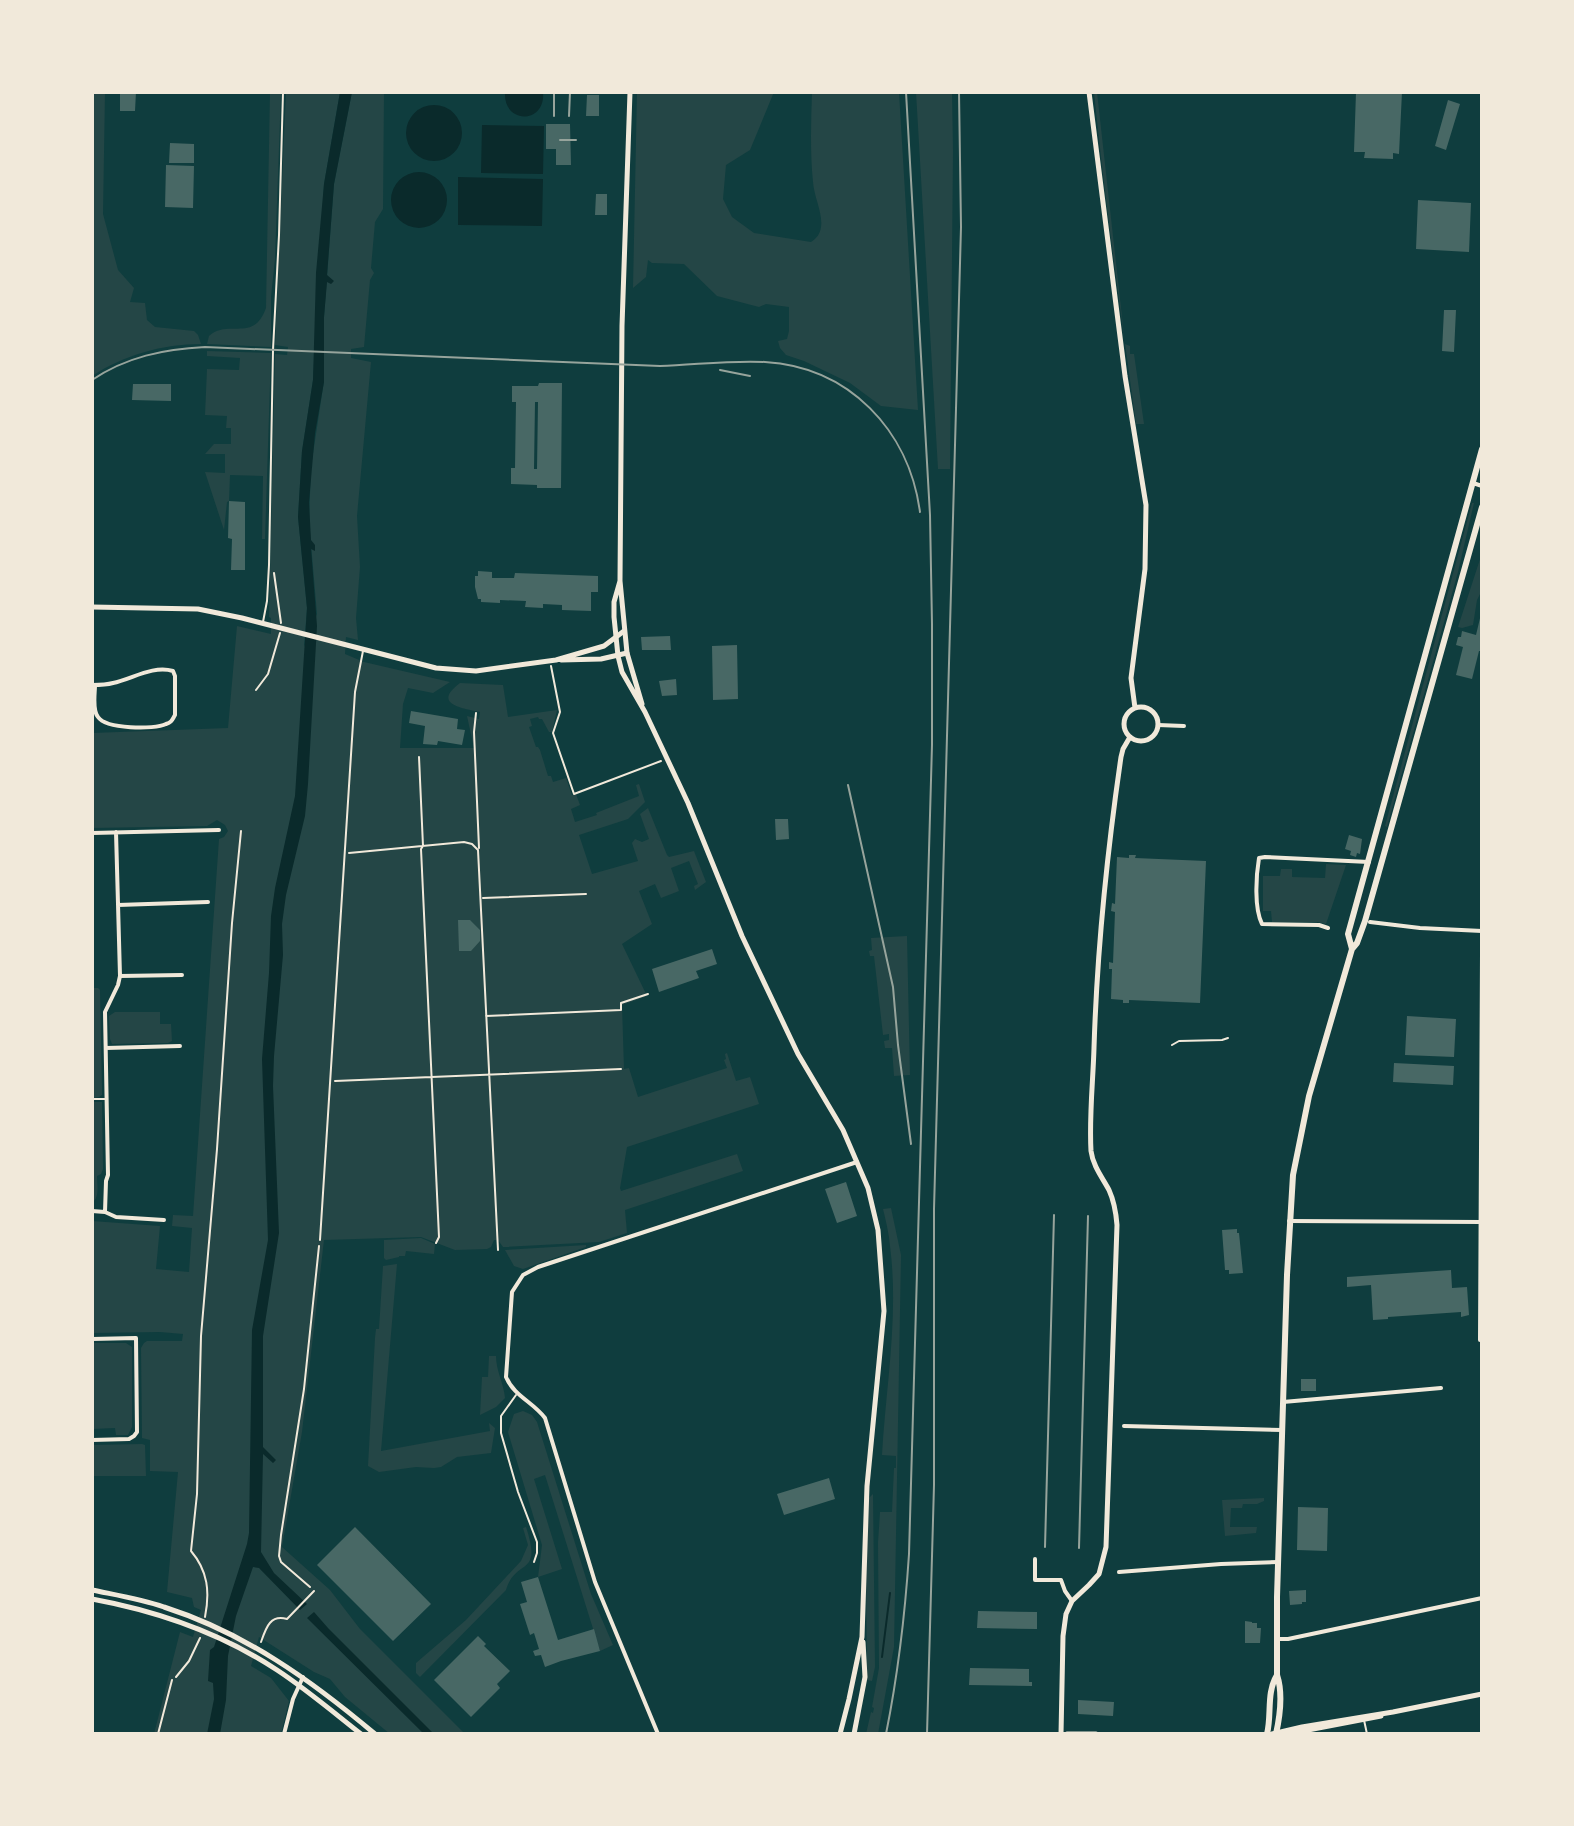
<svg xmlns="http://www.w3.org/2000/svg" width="1574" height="1826" font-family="Montserrat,sans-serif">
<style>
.green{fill:#244646}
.water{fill:#0a2a2b}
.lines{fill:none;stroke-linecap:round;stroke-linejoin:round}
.stream{stroke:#0a2a2b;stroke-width:2}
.building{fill:#486865;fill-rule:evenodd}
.path{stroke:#f1e9da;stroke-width:2}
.service{stroke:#f1e9da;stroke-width:2}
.minor{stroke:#f1e9da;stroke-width:4}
.tertiary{stroke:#f1e9da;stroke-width:5}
.secondary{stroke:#f1e9da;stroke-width:5}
.primary{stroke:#f1e9da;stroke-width:6}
.rail{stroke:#97a49c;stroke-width:2}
</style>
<rect width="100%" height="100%" fill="#0f3d3e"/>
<path class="green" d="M92,92H105L103,214L118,270L134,288L130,302L145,303L147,320L155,327L194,331L198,335L201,344C163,344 124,355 92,376Z
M270,92H281L275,259L271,297V347L207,344L209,336C229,318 253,344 266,308Z
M286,92H340L324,184L313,380L302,451L298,517L307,608L304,647L317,614L309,521L311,467L324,381V317L334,184L352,92H384L383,209L375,222L371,268L374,273L370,280L364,347L351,349V358L371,362L357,516L360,567L356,618L358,640L346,637L345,654L364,662L450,682L433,693L408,688L403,704L400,748H474L467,716L479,719L480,712C461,708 432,704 460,683L503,685L508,717L557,710L552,732H549L542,719H539L538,717L530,719L532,726L529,727L536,747H538L540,750L548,776H551L553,782L566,778L572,795L576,794L580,805L571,809L575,822L597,815L596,813L639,796L636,785L639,784L645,802L628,819L579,835L592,874L638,861L632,843L635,839L642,842L649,839L640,814L648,808L667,855L669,857L694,851L706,882L695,890L694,886L698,884L689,861L671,868L679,891L661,898L655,884L639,891L652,924L622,944L647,996L622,1005L624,1069L629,1068L638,1097L727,1068L724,1060L726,1059L725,1054L727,1053L736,1081L750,1077L759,1104L627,1147L620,1188L621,1191L737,1154L743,1171L625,1210L627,1233L599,1242L503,1247L498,1240H494L491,1247L487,1249L455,1250L421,1237L324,1240L302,1432L282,1547L330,1590L360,1629L465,1734H390L345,1697L330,1679L314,1672L259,1637L251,1666L271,1678L289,1701L281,1734H154L180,1632L193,1637L201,1610L194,1607L192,1598L167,1592L178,1472L150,1471V1440L142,1438L141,1348L144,1343L147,1341H182L183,1334L160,1332L92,1333V1221L160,1226L156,1269L189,1272L192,1228L172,1226L173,1215L193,1216L219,839L224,837L228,831L225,825L217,820L207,826L92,828V733L228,728L237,626L271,634V618L269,617L275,354L287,355L288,347L275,345Z
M637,92H774L750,150L726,165L723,199L732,217L754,233L811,242C817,238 820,234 821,227C823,213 814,197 813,182C810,152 811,122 812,92H899L918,410L881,406L850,383L804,361L786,355L780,348L778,341L787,339L789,331V307L766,304L759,307L717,296L684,264L652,263L648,260L646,277L633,288Z
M916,92H952L953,151L950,469H938Z
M1094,92H1097L1125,344L1130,346V354H1134L1144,424H1136C1121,313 1105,203 1094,92Z
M207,351L271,353L265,539H262L263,476L230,475L229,501L227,502L224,530L205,472L225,473V454H205L214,444H231V428H226L227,416L205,415L207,369L239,370L240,358L207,356Z
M1472,503H1474L1458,572L1387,827L1385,826Z
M1482,553V590L1477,600L1473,625L1462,628L1458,627Z
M1326,864L1346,865L1326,924L1318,922H1272L1271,911H1263V876H1280L1281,869H1292V877L1325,878Z
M907,936L910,1075L894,1076L892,1048H885L884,1041L889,1040V1034L883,1035L874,956H870L869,951L872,950L871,938Z
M92,988H98L100,990L102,1087V1095L99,1097L92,1098Z
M115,1012H160V1024H171L172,1041L168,1043L112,1044L110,1039L109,1016Z
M92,1102H102L103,1169L101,1174L97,1176C97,1185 100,1197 92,1203Z
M891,1208L901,1255L894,1647L878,1734H866L871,1712L873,1713L874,1708L872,1707L879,1668L878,1543L880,1512H892L894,1468H896V1456L882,1455C886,1386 899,1315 890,1246C889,1234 886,1221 883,1209Z
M421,1238L435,1244L434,1254L406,1251L405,1256H399V1257L386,1260L384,1258V1240Z
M586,1245V1247L523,1269L514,1266L505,1250Z
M397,1264L381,1451L490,1431L489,1423L495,1428L491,1453L457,1457L441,1467L434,1468L416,1467L379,1472L368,1466L375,1338L376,1329H379L383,1266Z
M92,1343H126L132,1347V1427L128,1435H116L115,1428L92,1429Z
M489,1356H496C496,1371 504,1384 505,1398L496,1407L480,1415L482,1377H488Z
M523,1411L532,1415L537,1422L591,1594L613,1645L600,1651L545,1475L534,1479L562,1569L538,1577L542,1545L508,1432L514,1414Z
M142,1444L145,1445L146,1476H92V1445Z
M873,1494L875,1667L872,1681L867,1680L866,1574L869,1498Z
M1264,1498V1501L1257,1504H1243L1242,1508H1231L1230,1527H1257L1256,1533L1225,1536L1222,1500Z
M526,1527C543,1578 516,1557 506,1590L420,1677L416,1673V1663L466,1620L521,1561L528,1545L523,1528Z"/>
<path class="water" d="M340,92H352L334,184L327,275L334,281L331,284L327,282L324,317V382L315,433L309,502L311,540L315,545V551L311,549L317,626L308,784L305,816L286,895L282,924L283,955L274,1056L273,1086L279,1233L263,1336V1447L276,1460L273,1463L263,1454L261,1552L274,1573L307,1604L300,1610L259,1568L253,1567L236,1616L228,1656L226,1700L220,1734H207L214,1699L213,1683L208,1681L210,1650L214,1647L247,1544L249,1533L252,1330L268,1240L262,1059L269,973L271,916L275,888L295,796L307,608L298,517L302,451L313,380L316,273L324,184Z
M505,92H543C546,124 503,125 505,92Z
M406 133a28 28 0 1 1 56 0a28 28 0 1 1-56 0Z
M482,125L544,126L543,174L481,173Z
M391 200a28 28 0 1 1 56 0a28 28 0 1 1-56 0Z
M458,177L543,179L542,226L458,225Z
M314,1612L328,1628L434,1734H424L307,1618Z"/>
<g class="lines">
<path class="stream" d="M882,1657L890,1593"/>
</g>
<path class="building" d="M120,92H136L135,111H120Z
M1356,92H1402L1399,154L1393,153V159L1364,158L1365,152H1354Z
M587,95H599V116H586Z
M1448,100L1460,104L1446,150L1435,146Z
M546,124H570L571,165H556V149H546Z
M170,143L194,144V163H169Z
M166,165L194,166L193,208L165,207Z
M596,194H607V215H595Z
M1418,200L1471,203L1469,252L1416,249Z
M1444,310H1456L1454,352L1442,351Z
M539,383H562L561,488H537V485L511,484V468H515L516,402H512V386H538ZM535,402H538L537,469H534Z
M133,384H171V401L132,400Z
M229,501L245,502V570H231L232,539L228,538Z
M478,571L492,572V578H514L515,573L598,576V592H591V611L562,610V605L543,604V608L525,607L526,601L500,600V603L481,602V599H478L475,587V576H478Z
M1481,614L1482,651H1479L1472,679L1456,675L1463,647L1456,645L1458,637H1461L1462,631L1476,635Z
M670,636L671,650H642L641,637Z
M737,645L738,699L713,700L712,646Z
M676,679L677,695L662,696L659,681Z
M411,711L458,719L457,729L465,730L462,745L438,741L437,745L423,744L425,726L409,723Z
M775,819H788L789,839L776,840Z
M1349,835L1362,839L1360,854L1357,853L1356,857L1350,855L1351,851L1345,849Z
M1129,855H1136L1135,858L1206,861L1200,1003L1129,1000V1003H1123V1000L1111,999L1112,969H1109V962L1113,963L1115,912L1111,911L1112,903L1115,904L1117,857L1129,858Z
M458,920H470L480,930V941L471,951H459Z
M712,949L717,964L696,971L699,978L659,992L652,969Z
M1407,1016L1456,1019L1454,1057L1405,1055Z
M1394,1063L1454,1066L1453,1085L1393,1082Z
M846,1182L857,1216L837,1223L825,1189Z
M1237,1229V1233H1239L1243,1273L1229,1274V1270H1225L1222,1230Z
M1451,1270L1452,1288L1467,1287L1469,1315L1461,1317V1312L1388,1317V1319L1373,1320L1371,1285L1347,1287V1277Z
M1301,1379H1316V1391H1301Z
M829,1478L835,1499L784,1515L777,1494Z
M1298,1507L1328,1508L1327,1551L1297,1550Z
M355,1527L431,1604L393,1641L317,1565Z
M538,1577L558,1640L594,1629L600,1651L561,1661L545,1667L541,1655L535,1656L533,1651L539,1649L534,1633L530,1635L520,1604L527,1602L521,1582Z
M1306,1590V1602H1302V1604L1290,1605L1289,1591Z
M978,1611L1037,1612V1629L977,1628Z
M1245,1621L1252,1622V1623H1257V1628H1261L1260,1643H1245Z
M478,1636L486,1644L484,1646L510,1671L497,1684L500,1688L471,1717L434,1680Z
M970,1668L1029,1669V1682H1032V1686L969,1685Z
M1078,1700L1114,1702L1113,1716L1078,1714Z"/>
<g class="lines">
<path class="path" d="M274,573L281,623
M551,666L560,712L553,733L574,794L661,761
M256,690L268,674L280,633
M476,713L474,732L479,848
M419,757L423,846L421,849L439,1237L436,1243
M349,853L464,842L472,844L478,850L498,1250
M483,898L586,894
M486,1016L621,1010V1003L648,994
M1172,1045L1179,1041L1222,1040L1228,1038
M335,1081L621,1069
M310,1587L281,1562L279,1556L281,1535L304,1389L319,1246
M205,1617C210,1592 208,1571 191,1551L197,1494L201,1336L217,1149L232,923L241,831
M176,1677L189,1661L200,1638"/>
<path class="service" d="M263,622L267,601L269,565L273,350L279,235L283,92
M92,1099H107
M320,1240L355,692L363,651
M516,1395L501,1416V1433L518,1492L537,1542V1553L534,1562
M261,1642C266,1628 270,1614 287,1619L314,1591
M1364,1720L1367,1734
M158,1734L172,1680"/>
<path class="minor" d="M1473,483L1482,486
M92,685C99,685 106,685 113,683C132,679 153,665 173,671L175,676V715C172,720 172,722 166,724C154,730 106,729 98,717C92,710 95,694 95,685
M1158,725L1184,726
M92,833L219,830
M118,905L208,902
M1370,922L1420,928L1482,931
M1328,928L1319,925L1262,924C1254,908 1256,876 1259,858L1265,857L1369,862
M120,976L182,975
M106,1048L180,1046
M92,1211L105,1212L116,1217L164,1220
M105,1212L106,1181L108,1175L105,1012L118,985L120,976L116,832
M1289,1221L1482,1222
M92,1339L136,1338L137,1432L134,1436L129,1439L92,1440
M1480,1340L1482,955
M1283,1402L1441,1388
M1124,1426L1282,1430
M1035,1559V1580H1061L1065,1591L1072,1601
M1119,1572L1221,1564L1278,1562
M1278,1639H1288L1482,1598
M284,1734L293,1699L303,1677
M658,1734L595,1582L545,1418C533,1402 514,1396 506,1377L512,1292L523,1275L538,1267L857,1162"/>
<path class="tertiary" d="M1089,92L1125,376L1146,505L1145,569L1131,678L1135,708
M92,607L198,609L242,618L436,668L476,671L556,660L604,646L624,631
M561,660L601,659L627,653
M1124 724a17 17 0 1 1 34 0a17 17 0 1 1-34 0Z
M92,1590C116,1595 141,1599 164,1607C245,1633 311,1680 375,1734
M92,1599C157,1611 221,1633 277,1670C306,1689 333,1712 361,1734
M1061,1734L1063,1636L1066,1614L1072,1601L1089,1585L1099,1574L1106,1547L1117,1225C1116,1212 1114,1201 1109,1190C1102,1177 1093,1166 1091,1151C1089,1117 1093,1082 1094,1048C1097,951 1107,853 1121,757L1123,749L1130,737
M1067,1734H1096
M1272,1734L1302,1727L1393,1712L1482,1694
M1287,1734L1381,1716"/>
<path class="secondary" d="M630,92L622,326L620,581L627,653L642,704
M620,581L614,602V617L618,656L622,672L645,712L688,803L742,936L798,1054L843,1130L868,1188L878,1230L884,1311L867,1486L862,1637L849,1699L840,1734
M854,1734L865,1677L863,1642"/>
<path class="primary" d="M1352,949L1348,934L1482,449
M1267,1734C1272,1714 1266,1693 1277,1675
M1276,1734C1280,1716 1283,1693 1277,1675V1597L1287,1275L1293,1175L1309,1096L1352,949L1357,943L1365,921L1482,507"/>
<path class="rail" d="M554,116V92
M569,116L570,92
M560,140H576
M720,370L750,376
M92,380C126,357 164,349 205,347L660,366C695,365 730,360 765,362C849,367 909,430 920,512
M848,785L893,987L898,1045L911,1144
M1045,1547L1054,1215
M1079,1548L1088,1216
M886,1734C898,1674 905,1615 909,1554L932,745V624L930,515L906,92
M927,1734L934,1485V1209L961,227L959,92"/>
</g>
<rect width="1574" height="1826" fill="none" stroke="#f1e9da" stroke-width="188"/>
</svg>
